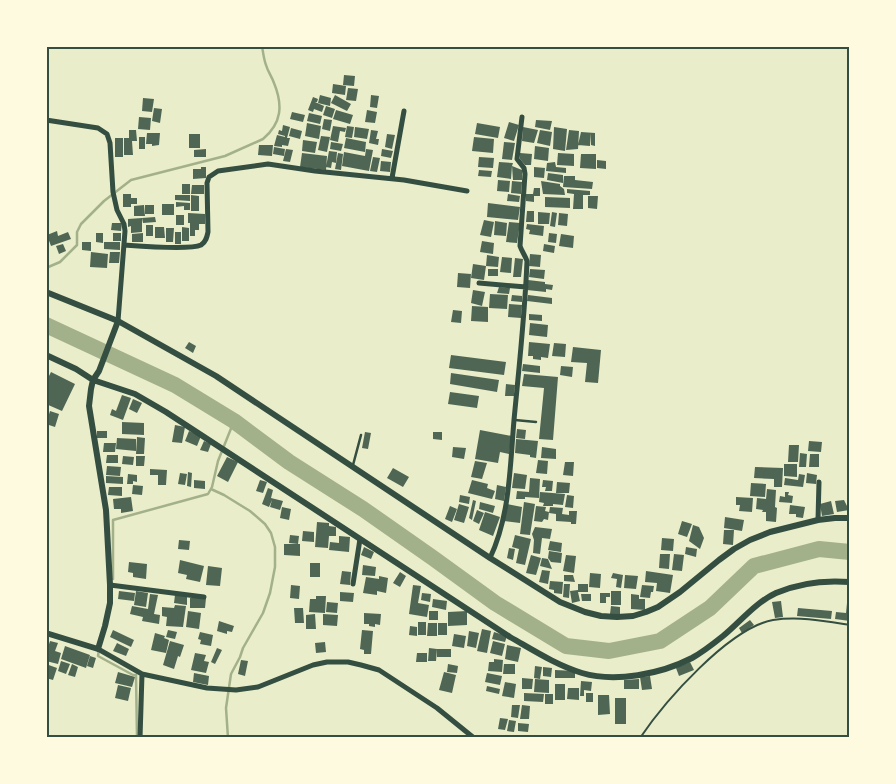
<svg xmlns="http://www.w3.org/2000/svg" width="896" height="784" font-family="Figtree,sans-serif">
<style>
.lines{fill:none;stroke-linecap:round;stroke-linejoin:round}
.stream{stroke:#a3b18a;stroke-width:2.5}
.river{stroke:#a3b18a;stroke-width:16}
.building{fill:#4f6655}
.path{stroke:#344e41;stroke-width:2}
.service{stroke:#344e41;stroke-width:2.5}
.minor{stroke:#344e41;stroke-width:5}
.tertiary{stroke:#344e41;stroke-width:6}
.neatline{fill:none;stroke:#344e41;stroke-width:2}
</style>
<rect width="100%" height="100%" fill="#e9edc9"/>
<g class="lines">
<path class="stream" d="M46,268L60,262L77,245V232L81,224L104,201L131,180L225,156L263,139C282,123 283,105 274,83C272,77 268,72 266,65C264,60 263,52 262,46
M211,489L224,495L250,511L265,524L271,533L275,547V567L270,593L263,613L243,648L240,657L231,674L226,708L228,738
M113,579V520L208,494L212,487L218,461L234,421
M99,649L98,656L133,675H136L137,738"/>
<path class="river" d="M46,325L175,385L234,421L289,462L363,509L433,558L495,603L566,646L609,651L660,641L710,608L754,566L819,549L850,552"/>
</g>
<path class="building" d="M344,75L355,76L354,86L343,85Z
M333,84L346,86L345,95L332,93Z
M348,88L358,89L356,101L346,100Z
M320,95L331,98L330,106L318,103Z
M335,95L351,104L347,111L331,103Z
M371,95L379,96L377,108L370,107Z
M313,97L318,99L317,102H315L324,106L322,112L314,109L313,112L308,110Z
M143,98L154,99L152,112L142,111Z
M326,106L335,109L332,118L323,115Z
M154,108L162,109L160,123L152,121Z
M336,110L353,115L350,124L333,119Z
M367,110L377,112L375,123L365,122Z
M292,112L305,115L303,122L290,119Z
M309,113L322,116L320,124L307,121Z
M139,117L151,118L150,130L138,129Z
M324,119L332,120L330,131L322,129Z
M536,120L552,121L550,130L535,127Z
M509,122L519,125L514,141L504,138Z
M307,123L321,126L319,139L305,136Z
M477,123L500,127L498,138L475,134Z
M283,125L290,127L287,138H290L288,146L282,145V147L274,146L277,135L285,137V136L278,134L279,130L282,131Z
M333,126L346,128L345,132L340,131L338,142L330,140Z
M347,126L354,127L352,138L345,137Z
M355,127L369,129L367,139L354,137Z
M523,127L538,130L534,143L522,141Z
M554,127L567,129L565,151L553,149Z
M291,128L302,131L300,139L289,136Z
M129,130H136L137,141H132L133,155H124V138H129Z
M371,130L378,131L376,139H379L378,145L369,143Z
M540,130L552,132L550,146L537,143Z
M569,130L579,131L578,149L566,150Z
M581,132L595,133V146L591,145L590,133V146L578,145Z
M147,133H160L159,145L152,146V144H146Z
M189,134H200V148H189Z
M387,134L395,135L392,149L385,147Z
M321,136L330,137L327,152L318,150Z
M139,137H145V149H139Z
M474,137L494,139L493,153L472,151Z
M115,138H123V157H115Z
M346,138L366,142L365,152L344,148Z
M303,140L317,142L315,153L302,151Z
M331,142L343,144L341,151L330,149Z
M504,142L515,143L512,160L502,159Z
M259,145H273L272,156L258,155Z
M535,146L549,148L548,161L534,159Z
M274,147L285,149L284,156L273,154Z
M206,149V157H194V150Z
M286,149L293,150L290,162L283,161Z
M366,149L373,150L369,171L342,166L344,152L365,156Z
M382,149L393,151L391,158L381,156Z
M329,151L337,152L336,163L332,162L331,168L326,167Z
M302,153L327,156L326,170L300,167Z
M338,153L343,154L341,170L335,169Z
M520,153L532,154L531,165H525L520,159Z
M558,153L574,154V166L557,165Z
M581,154H596V169L580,168Z
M373,157L380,158L377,172L370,171Z
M479,157L494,158L493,168L478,167Z
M597,160L606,161V169L597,168Z
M381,161L391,162L390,172L380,171Z
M499,162L513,163L512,166L522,170V180H513L512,166L511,179L497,177Z
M555,162L556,167L566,168V173L546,171L547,163Z
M201,167H206V178L193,179V169H201Z
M534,167L545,168L544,178L534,177Z
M479,170L492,171L491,177L478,176Z
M548,173L563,175V183L547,180Z
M564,176H575V180L593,182L592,189L563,187Z
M498,180L510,181L509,192L497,191Z
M512,181L522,182L521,194L511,193Z
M541,181L560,184V186L564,189L565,195L543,194Z
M182,184H190V194H182Z
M192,185H204V194H191Z
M534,188H540V196H534V202L526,201V194H533Z
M567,189L590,191V195H583V209H573L574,194L567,193Z
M123,194H131V198H137V204H131V207H123Z
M508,194L520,196L519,202L507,201Z
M175,195H190V201L175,200Z
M191,195L199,196V211H191Z
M588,196H598L597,209L588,208Z
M545,197L570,198V208L545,207Z
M176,202L190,203V210H184V206L176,207Z
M488,203L520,207L518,220L487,217Z
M162,204H174V215H162Z
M144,205L145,216H134V206Z
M145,205H154V214H145Z
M527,211H534V222H526Z
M538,212L550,213L549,224H538Z
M552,212L557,213L555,227L550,226Z
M188,213L205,214V224H199V230H195V236H190V223H188Z
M559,213L568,214L567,226L558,225Z
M176,215H184V225H176Z
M155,217L156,222L143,223L142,218Z
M142,218V232L131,233V226L128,227V219Z
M484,220L494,222L491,237L480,235Z
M495,221L507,223L506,236L494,235Z
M509,222L520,223L517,243L506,242Z
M112,223H122L121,231L111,230Z
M527,224L544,226L543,236L529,234L530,230L526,229Z
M146,225H153V236H146Z
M155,227H164L165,238H155Z
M182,227L189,228V241H182Z
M166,228H174L173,242H166Z
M57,231L58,236L68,232L71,239L51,246L47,235Z
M175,232H181V244H175Z
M96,233H103V243L96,242Z
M113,233H121V241H113Z
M143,233V242H132V234Z
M549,233L557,234L556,243L548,242Z
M561,234L574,236L573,248L559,246Z
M482,241L494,243L493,254L480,252Z
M82,242H91V251L82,250Z
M104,242H120V250L104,249Z
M63,244L66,251L59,254L56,246Z
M544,244L555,246L554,253L543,251Z
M91,252L108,254L107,268L90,267Z
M110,252H120L119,263H109Z
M530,254L541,255L540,267L529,266Z
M487,255L499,257L498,267L486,266Z
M502,257L512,258L511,273L500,272Z
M515,258L523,259L521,277H513Z
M473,264L486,266L484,280L471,278Z
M488,269H498V276H488Z
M530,269L545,270L544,279L529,277Z
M458,273L471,274L470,288L457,287Z
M528,280L545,282V284L553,285L552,290L546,289V292L527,290Z
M499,287L510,288L509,294L497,293Z
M473,290L485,292L482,306L471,303Z
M490,294L508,295L507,309L489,308Z
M512,295L522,296V302L511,301Z
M528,295L552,298V304L527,301Z
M509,304L522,305L521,318L508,317Z
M472,306L488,307V322L471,321Z
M453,310L462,311L461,323L451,322Z
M529,314L542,315V321L529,320Z
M530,323L548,325L547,337L529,335Z
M189,342L196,346L193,353L185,348Z
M529,342L550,344L548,358L541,357V360L533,359V356H528Z
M554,343L566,344L565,357L552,356Z
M573,347L601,350L598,383L585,382L587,363L571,362Z
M451,355L506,362L504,375L449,368Z
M523,364L540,366V373L522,371Z
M561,366L573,367L572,377L560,375Z
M51,372L75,384L62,411L46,404V398L48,395L46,394L47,388L46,387V382Z
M451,373L499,380L497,392L450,384Z
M524,374L558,377L553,440L539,439L544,388L522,386Z
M506,384L515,385L514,396H505Z
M450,392L479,396L477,408L448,404Z
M122,395L131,398L123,420L110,415L112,409L116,411Z
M133,399L142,403L137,413L129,409Z
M50,411L59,414L55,427L46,424Z
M122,422L144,423V435L122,434Z
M175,425L185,427L182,443L172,442Z
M517,429L526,430L525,439L516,438Z
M480,430L512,436L509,454L500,452L498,463L475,459Z
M97,431H107V438H97Z
M189,431L201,436L197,446L185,441Z
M365,432L371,433L368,449L362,448Z
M433,432H442V440L433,439Z
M137,437L145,438L144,454H136Z
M117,438L136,439V451L116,449Z
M516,439L538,441L536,458L530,457V455L515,453Z
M204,441L211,444L208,452L200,450Z
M809,441L822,442L821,452L808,451Z
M104,443H116L115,452H103Z
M789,445H799L798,462H788Z
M453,447L466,448L464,459L452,457Z
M542,447L556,449V459L541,458Z
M800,453L807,454L806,467H799Z
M810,454H819V467H809Z
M107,455H118V463H106Z
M123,456L134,457L133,465L122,464Z
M136,456H145L144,466H136Z
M227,457L238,462L228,482L217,476Z
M538,460L548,461L547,474L536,473Z
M475,461L487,463L482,479L471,477Z
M565,462H574L573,476L563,475Z
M784,464H797V477L784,476Z
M107,466L121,467L120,476L106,475Z
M755,467L783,468L782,487H774V479L754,478Z
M393,468L409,477L403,487L387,478Z
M150,469L167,470L166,485H158V475H150Z
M188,472L192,473L191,487L187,486Z
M180,473L187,474L185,485L178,484Z
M514,473L527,475L525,489L512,488Z
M807,473L817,475L816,484L806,483Z
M128,474L137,475V482L133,481V484H127Z
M799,474L805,475L803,487L784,485L785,478L798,480Z
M106,476L123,477V484L106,483Z
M530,478L540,479L539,498L525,497V499H516L517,491L529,492Z
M194,480L205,481V489L194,488Z
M260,480L267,482L263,493L256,491Z
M472,480L488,484L487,488L495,491L492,499L468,493Z
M543,480L553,481L552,491H545L546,487H542Z
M557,482L570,483L569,493H556Z
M751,483L766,484L765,497L750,496Z
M133,485L143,486L142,495L132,494Z
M497,485L506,487L504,501L495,499Z
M109,487H122V496L108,495Z
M268,488L273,490L271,498L283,501L280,510L270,507L272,500L269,507L262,504Z
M767,489L776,490L775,507L777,508L776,522L766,521V512H762L763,510L756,509L757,498L766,499Z
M540,492L565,494L563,505L553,504V506H543L544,503L539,502Z
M785,492H789L788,495L793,496L792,503L779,502L780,496L785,497Z
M460,495L470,497L469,504L459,502Z
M567,495L574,496L573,508L565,507Z
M131,497L133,511L121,513V509H114L113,499Z
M736,497L753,498L752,512L739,511L740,505H736Z
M473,500L476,501L472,520L469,518Z
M844,500L849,510L837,512L835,501Z
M831,501L834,514L822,516L820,504Z
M480,502L495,506L493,513L479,509Z
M524,502L535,504L530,535L520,534Z
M459,504L469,507L464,523L454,520Z
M507,504L522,507L520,523L504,521Z
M790,505L805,507L803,518L796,517V514H789Z
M450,506L457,509L452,522L445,519Z
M536,506L546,507L545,511L549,512L548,520L544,519L542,522L534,521Z
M282,507L291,509L289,520L280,518Z
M550,507L563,508L562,514L569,515V511H577L576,524H571V522L556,521V514L549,513Z
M477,510L484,513L479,524L473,521Z
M485,512L500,517L493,536L479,530Z
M725,517L744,520L742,531L724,528Z
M682,521L692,524L687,537L678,534Z
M317,522L329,523V526L336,527V536H329L328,548L315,547Z
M693,525L699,527L704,538L700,549L689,541Z
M535,527L552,529L550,539L542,538L540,554L533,553L534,540L532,534Z
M724,530H734L733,545L723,544Z
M303,531L314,532V542L302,541Z
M290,535L299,536L298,544L289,543Z
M515,535L531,539L525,565L516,563L519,549L512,547Z
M339,536L350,537L349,552L329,550L330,542L339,543Z
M662,538L674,539L673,551L661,550Z
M179,540L190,541L189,550L178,549Z
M550,541L562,543L561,552L548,550Z
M284,544H300V556L284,555Z
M364,547L374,552L371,559L361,555Z
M686,547L697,549L696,557L685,554Z
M509,548L515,549L513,560L507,558Z
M549,551L562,553L561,563L551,562L548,558Z
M660,554H670L669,569L659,568Z
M674,554L684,555L682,571L672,570Z
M531,555L541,558L536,575L526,573Z
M566,555L576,556L574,573L563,571Z
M542,558L548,559L552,569L540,566Z
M180,560L204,566L200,582L186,579L187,575L178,573Z
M129,562L147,564L146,579L133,577V573L128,572Z
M310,563H320V577H310Z
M363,565L376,567L375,576L362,575Z
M208,566L222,568L220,586L206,585Z
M542,570L550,571L548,584L539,582Z
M342,571L351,572L350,585L340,584Z
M646,571L673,575L670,593L656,591L657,583L645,582Z
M400,572L406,576L400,587L393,583Z
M590,573L601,574L600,588L589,587Z
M613,573L623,575L621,588L616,587L617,579L611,578Z
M564,575H573L575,582L564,581Z
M625,575L638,576L636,589L624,588Z
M379,576L388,578L386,593L377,591V595L363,593L366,577L379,579Z
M550,581L563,582L562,594L554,593V590L549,589Z
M564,584H570L569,598L563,597Z
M578,584H588V592H578L580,601L572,603L570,591L578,590Z
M291,585L300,586L299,599L290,598Z
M413,585L421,586L418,603L429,605L427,617L409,614Z
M642,585L654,586L653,592H651L650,598L640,597Z
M119,591L135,593L134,601L118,599Z
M136,591L148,593L146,607L134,605Z
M611,591H621V605H611Z
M340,592L354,593L353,602L340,601Z
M422,593L431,594L430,602L421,600Z
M600,593H610V597H606V603H600Z
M150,594L158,595L154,614L160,615L159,624L142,621L143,617L130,614L132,606L148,609Z
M581,594H591V601H582Z
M631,594L639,595V599H645V610L631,609Z
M175,595L187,596V605L174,603Z
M316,596H326L325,613L309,612L310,599H316Z
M190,598H206L205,608H190Z
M433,599L447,601L446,610L432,607Z
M781,601L783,617L775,618L772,602Z
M327,602L338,603L337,613L326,612Z
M847,603H850V621L835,619L836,612L846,613Z
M175,605L186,606L183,627L166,626L167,617L162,616V607L174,608Z
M611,606L620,607V614H610Z
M294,608H303L304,623H295Z
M798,608L832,611L831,619L797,616Z
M188,611L201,613L199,629L186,627Z
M429,611H438V620H429Z
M467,611V625L448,626V612Z
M364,613L381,614L380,625L375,624V627L369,626V624H364Z
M315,614L316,629H306V615Z
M323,614L338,615L337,626L323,625Z
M750,620L754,625L742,633L739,628Z
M219,621L234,626L232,632L227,631V634L217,631Z
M418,622H426V635H418Z
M428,623H437V636H427Z
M438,623H447V635H438Z
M410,626L417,627V636L409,635Z
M482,629L491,631L487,653L477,651Z
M113,630L134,640L131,647L110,637Z
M168,630L177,632L175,639L166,637Z
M362,630L373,631L371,654H364V650L360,649Z
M469,631L479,633L476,648L467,646Z
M200,632L213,635L211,646L200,644L201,640L198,639Z
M494,632L507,636L505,642L492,639Z
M155,633L165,636L164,638L169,640L166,653L151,650Z
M454,634L466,636L464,648L452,646Z
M50,641L58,643L55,651L61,653L58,664L46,661V654Z
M170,641L184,645L180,657L178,656L174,669L163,665Z
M493,641L505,644L502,656L490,653Z
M325,642L326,652L316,653L315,643Z
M117,643L129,649L126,656L113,651Z
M507,645L521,648L518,662L505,659Z
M65,646L90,655L86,668L61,659Z
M217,648L222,650L215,664L211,662Z
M429,648L437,649L436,661H428Z
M437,649H451V657H437Z
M195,653L206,655L204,661L209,662L206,673L191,670Z
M417,653H427V662H416Z
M90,656L96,658L93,668L87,666Z
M494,659L503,660L502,672L488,671L489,662H494Z
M241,660L248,661L245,676L238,674Z
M61,661L70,664L66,674L58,671Z
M690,662L694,670L679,676L676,668Z
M46,664L57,668L53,680L46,678Z
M72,664L78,667L75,677L68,675Z
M448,664L458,666L457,673L447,672Z
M504,664H515V674H503Z
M535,666L542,667L540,679L534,678Z
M543,667L552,668L551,677L543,676Z
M555,670L575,671V678H555Z
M118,672L135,677L132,687L115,683Z
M444,672L456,675L452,693L439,690Z
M194,673L209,676L208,685L193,682Z
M487,673L502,676L500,685L485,682Z
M650,676L652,689L642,690L640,677Z
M522,678L533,679L532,689H522Z
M535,679L549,680V693L534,692Z
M639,679V689H624V680Z
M581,681L592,682L591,691L584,690V696H580Z
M505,682L516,684L514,698L502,696Z
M555,684H565V700H555Z
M118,685L131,688L128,701L115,698Z
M487,686L500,689L499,694L486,691Z
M568,688H579V700L567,699Z
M524,693L544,694L543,702L524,701Z
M586,693H593V702H586Z
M545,694H553V704H545Z
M598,695H609L610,714L598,715Z
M615,698H626V724H615Z
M512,705H520L518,718L511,717Z
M522,705L530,706L529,719H520Z
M500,718L508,719L505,730L498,729Z
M509,720L516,721L514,732L507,731Z
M518,723L529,724L528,732L518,731Z"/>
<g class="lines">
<path class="path" d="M640,738C665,701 729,628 773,620C799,616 825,621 850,625"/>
<path class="service" d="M515,420L536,422
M353,465L361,435"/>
<path class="minor" d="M46,120L98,128L107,134L110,143L113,192L117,210L124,224L125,231L118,321
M392,178L404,111
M125,245C139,246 190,250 201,245C206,242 207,237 208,232L207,183L209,177L218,171L268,164L315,171L404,180L467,191
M479,283L526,287
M818,520L819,482
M490,558C510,516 510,466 514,420C519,367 525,314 527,261C525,255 522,252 520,246L525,174L524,168L517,159L522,117
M353,584L360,539
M110,585L204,597
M98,649L142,674L207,688L236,690L258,687L313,665L327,662H348L361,665L379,670L437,708L474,738
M140,738L142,674"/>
<path class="tertiary" d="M46,292L118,321L216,376L490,558L560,602L585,612L601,616L617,617L633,616L646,612L658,607L680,592L719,560L734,549L750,540L770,532L818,520L835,518H850
M46,355L76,369L93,380L135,394L166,412L510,637C533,650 556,665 582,673C615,683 661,674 692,658C703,652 713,644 723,636C739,623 756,602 776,593C799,583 825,580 850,582
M46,633L98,649L105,626L110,603V585L106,510L89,406L91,389L93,380L99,371L118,321"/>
</g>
<rect width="896" height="784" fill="none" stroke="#fefae0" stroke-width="95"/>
<rect x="48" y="48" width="800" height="688" class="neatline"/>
</svg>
